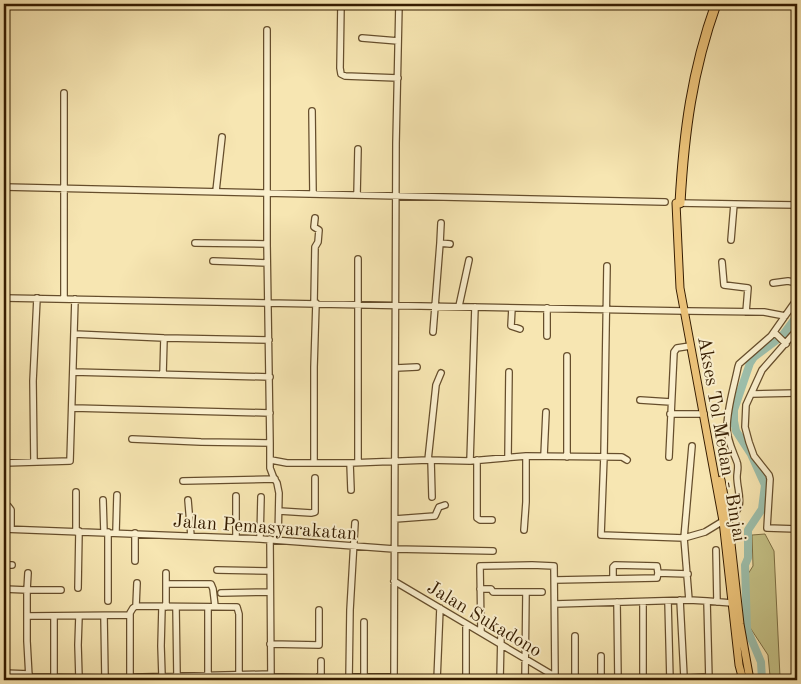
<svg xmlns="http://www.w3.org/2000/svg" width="801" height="684" font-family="'Old Standard TT',serif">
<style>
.green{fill:#c5c287;stroke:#7d6f44}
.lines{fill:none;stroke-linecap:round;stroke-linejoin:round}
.river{stroke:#9dc0ad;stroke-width:8}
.minor-casing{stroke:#664e2c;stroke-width:8}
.major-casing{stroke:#351c00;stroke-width:9}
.highway-casing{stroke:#351c00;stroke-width:11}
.minor{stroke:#faefcd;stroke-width:5.5}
.major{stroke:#ecc379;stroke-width:7}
.highway{stroke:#ecc379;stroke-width:9}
.labels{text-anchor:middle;stroke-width:4;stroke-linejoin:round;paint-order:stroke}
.street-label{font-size:19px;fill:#351c00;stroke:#faefcd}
</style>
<rect width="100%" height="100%" fill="#f7e6b2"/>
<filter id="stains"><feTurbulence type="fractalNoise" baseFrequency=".004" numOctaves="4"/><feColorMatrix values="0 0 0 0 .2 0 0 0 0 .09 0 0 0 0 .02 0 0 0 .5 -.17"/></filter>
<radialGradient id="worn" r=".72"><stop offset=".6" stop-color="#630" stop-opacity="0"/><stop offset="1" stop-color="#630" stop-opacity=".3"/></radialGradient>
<path class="green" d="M765,534L774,551L780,677L770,676L768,655L749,626L748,574L753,566L752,535Z"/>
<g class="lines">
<path class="river" d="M762,680L761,662L747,629L745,565L748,558V530L762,509L765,485L751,454L736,431L734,421V410L750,363L754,357L782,336L797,316"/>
<g class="minor-casing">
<path id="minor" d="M341,4L340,68L341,74L345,76L398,78
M267,30V244L270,443V468L273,476L277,483L279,493L278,540
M362,38L398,41
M64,93V299
M312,111L313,194
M4,187L665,202
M216,191L222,137
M357,195L358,149
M677,203L797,205
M731,240L734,204
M195,243L267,244
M440,243L441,223
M358,259V462
M213,261L267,263
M722,262L724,285L748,288L746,312
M607,266L604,456L601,535L684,538L705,532L723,521
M773,283L788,281L797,283
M4,298L684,311
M314,303L315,247L318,242L319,230L314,227L315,218
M459,306L469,260
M512,308L511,326L520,329
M547,308V336
M688,311L764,312L785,316
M797,330L762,370L746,405L745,427L749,442L754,456L769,475L770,479L767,528L797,529
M433,332L440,243L450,244
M774,332L786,344
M74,334L164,338L269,340
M567,356V457
M396,368L417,367
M73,372L270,377
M163,374L164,338
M752,394L797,393
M640,400L671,402
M73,408L270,413
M670,414H704
M132,439L201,442L270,443
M544,456L546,412
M508,457L509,372
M669,457L674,352L677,348L690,346
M271,460L287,463H350L428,460L470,461L526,456L622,457L627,460
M428,460L436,385L441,373
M431,460L432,497
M477,460V518L480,520H492
M470,461L475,307
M34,462L33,381L37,298
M314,462V367L316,303
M4,463L70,461L75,299
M350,463L351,490
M183,481L275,479
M76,492V532
M103,500L104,532
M188,500L191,536
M4,506H8L11,510V529
M279,511L311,513L315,512V478
M728,517C747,509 737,492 737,477C737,472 739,466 737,462C733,451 727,440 727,428C727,408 734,387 738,367L739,364L771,336L797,299
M395,519L435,516L439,507L445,505
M4,529L260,539L394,549L493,551
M524,530L526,502V456
M116,532L117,495
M236,538V496
M260,539L261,497
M270,539L271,680
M716,550L717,602
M135,561V533
M4,565H12
M217,570L270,571
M28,573L27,590H61
M613,579V567L615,565L657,566L658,573
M555,580L657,578L658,573L688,574
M394,581L561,680
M166,584H211L213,589L215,606
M78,588L79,531
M4,589L27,590V641L29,677L26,680
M480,589H491L493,592H542
M221,593L270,592
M680,600L684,677L688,678L708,677
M689,600L684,538L692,446
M108,601V532
M668,601L670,680
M707,601L732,603
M617,602L618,680
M643,602V680
M555,604L689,600L707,601L709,680
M136,606L137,583
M162,607L161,646L162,676
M166,607V573
M176,607L177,676
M28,616L130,615
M79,616L78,645L79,678
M104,616L105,678
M364,622V677
M481,632L480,566L532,565L554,566L555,676
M270,644L319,645V610
M601,656V680
M4,673L29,674
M208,675V607
M29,677L101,678L271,674
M130,677V613L133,608L136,606L237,607L239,614V674
M271,677L318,678L321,674V661
M349,677H394
M54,678V616
M349,680L350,610L355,523
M394,680L396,143L399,4
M437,680L440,608
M466,680V624
M500,680L501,634
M525,680L526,592
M575,680V636"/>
</g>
<g class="major-casing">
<path id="major" d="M676,203L680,288L723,521L739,665L743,680
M721,480L728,517L740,624L750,680"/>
</g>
<g class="highway-casing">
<path id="highway" d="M680,203C684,132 692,71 716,4"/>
</g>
<use href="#minor" class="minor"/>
<use href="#major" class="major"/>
<use href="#highway" class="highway"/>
</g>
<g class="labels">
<g class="street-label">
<text transform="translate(723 439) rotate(80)" y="7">Akses Tol Medan - Binjai</text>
<text transform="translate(265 526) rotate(4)" y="7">Jalan Pemasyarakatan</text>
<text transform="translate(485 618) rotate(31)" y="7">Jalan Sukadono</text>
</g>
</g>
<rect width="801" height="684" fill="none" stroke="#f7e6b2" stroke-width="20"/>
<rect x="5" y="5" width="791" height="674" fill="none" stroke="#351c00" stroke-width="2.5"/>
<rect x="10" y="10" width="781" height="664" fill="none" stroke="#351c00"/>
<rect width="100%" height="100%" filter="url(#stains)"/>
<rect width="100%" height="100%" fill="url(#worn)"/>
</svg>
